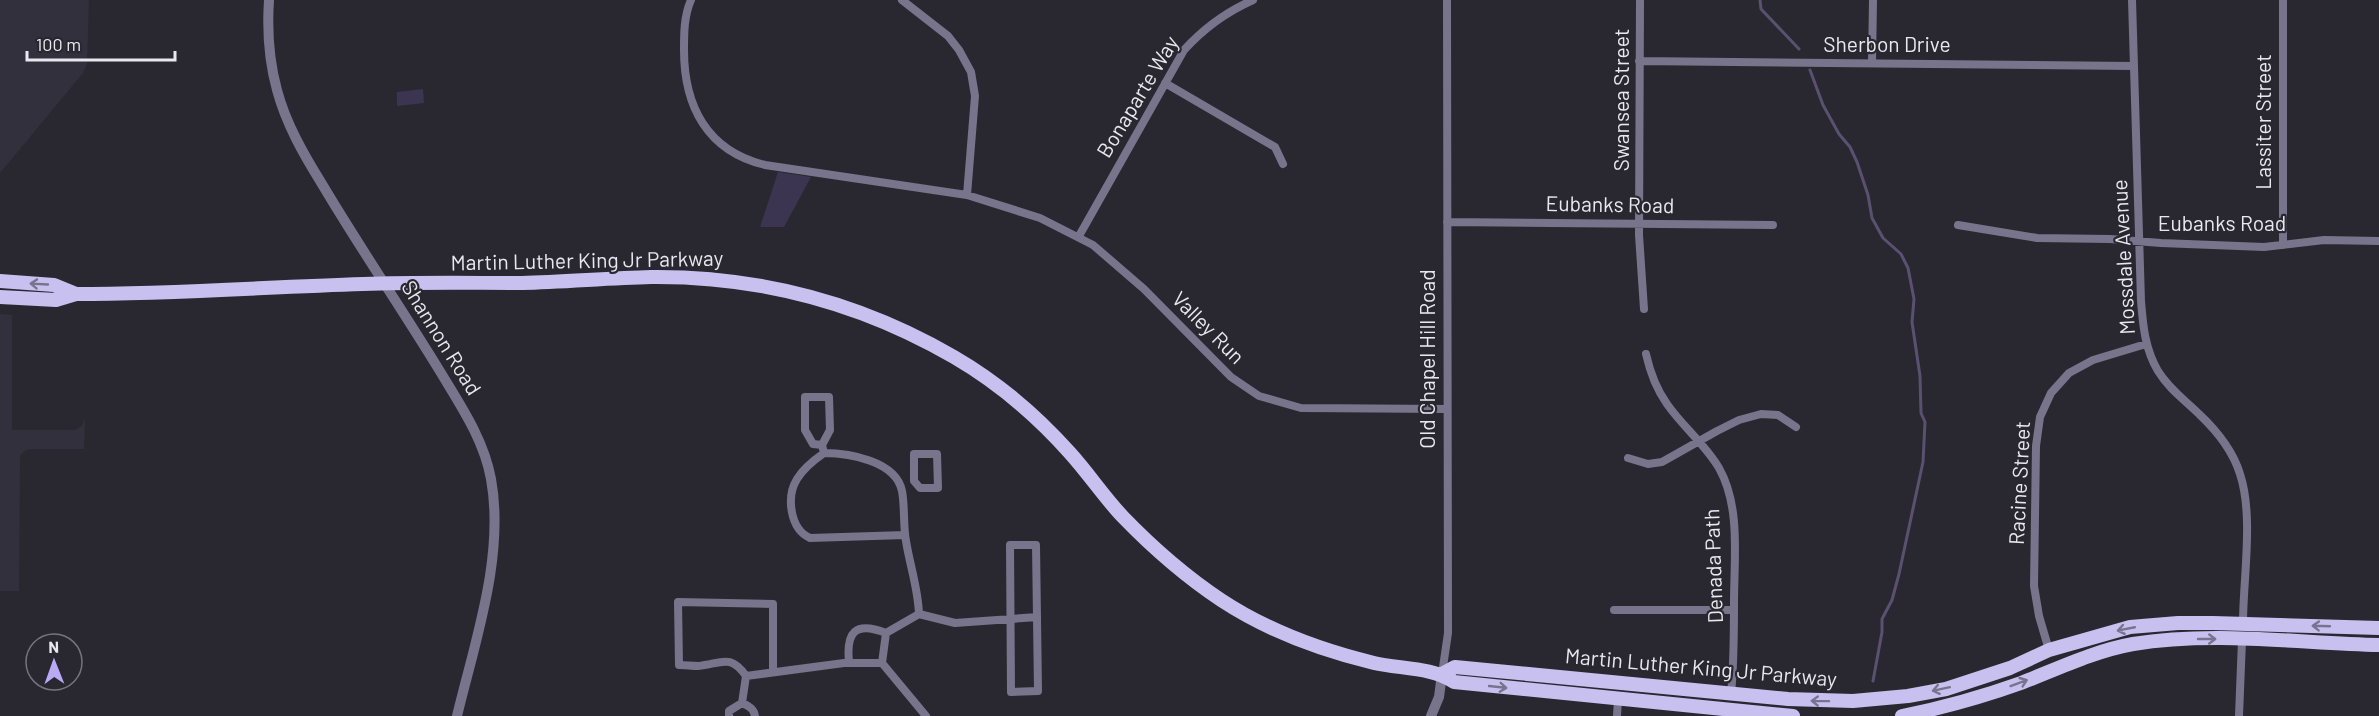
<svg xmlns="http://www.w3.org/2000/svg" width="2379" height="716" font-family="Barlow,sans-serif">
<style>
.built{fill:#33303e}
.green{fill:#3b3551}
.lines{fill:none;stroke-linecap:round;stroke-linejoin:round}
.stream{stroke:#5a5170;stroke-width:3}
.minor{stroke:#78748b;stroke-width:8}
.tertiary{stroke:#78748b;stroke-width:10}
.primary{stroke:#c8c0ee;stroke-width:14}
.oneway{stroke:#78748f}
.labels{text-anchor:middle;stroke-width:4.5;stroke-linejoin:round;paint-order:stroke}
.street-label{font-size:21px;fill:#e9e8ee;stroke:#292830}
</style>
<rect width="100%" height="100%" fill="#292830"/>
<path class="built" d="M0,0H89L87,64L83,73L0,173Z
M0,314L12,315V430H75L82,426L85,418L84,449H29L24,451L20,456L19,591H0Z"/>
<path class="green" d="M423,89L424,103L397,106V92Z
M778,172L811,177L784,227H760Z"/>
<g class="lines">
<path class="stream" d="M1760,0L1761,9L1799,49
M1810,70L1823,105L1839,134L1850,147L1857,162L1868,195L1872,218L1883,238L1901,254L1908,268L1914,299L1912,322L1920,376L1921,413L1925,422L1923,462L1899,574L1892,600L1882,619V632L1873,681"/>
<path class="minor" d="M691,0C684,16 684,33 684,50C684,106 707,151 765,165L967,195L975,96L971,72L959,50L948,36L902,0
M1640,0L1639,235L1644,309
M2132,0L2141,301C2143,326 2145,349 2158,371C2169,389 2185,400 2199,414C2216,430 2233,451 2240,474C2254,516 2243,579 2243,623
M2283,0V245
M1639,61L2134,66
M1872,63L1873,0
M1165,83L1275,147L1283,164
M967,195L1040,218L1093,245L1144,289L1231,377L1259,396L1301,408L1447,409
M1447,222L1773,225
M1958,225L2037,238L2110,239L2161,243L2264,247L2324,240L2379,241
M1079,236L1184,50C1204,28 1226,12 1253,0
M1646,354C1650,372 1657,390 1667,404C1683,427 1705,444 1719,468C1741,507 1734,559 1734,603C1734,633 1734,663 1731,694
M805,397H829L830,430L822,445L813,444L805,430Z
M822,445L824,453C849,453 896,461 902,491C905,507 903,525 906,541C910,566 918,588 919,614
M824,453C814,460 803,469 797,479C786,497 790,529 810,538L905,535
M914,454H937L938,488H920L914,481Z
M1628,458L1648,464L1662,462L1717,431L1739,420L1761,414L1778,415L1796,427
M1010,545H1036L1038,691L1011,692Z
M1614,610H1734
M919,614L886,633L882,663L926,716
M919,614L955,623L1037,617
M2049,650L2039,616L2034,586L2036,446L2040,417L2051,393L2069,373L2093,360L2146,344
M849,662C846,632 855,621 886,633
M1442,674L1448,633L1447,0
M746,676L844,663H882
M742,703L746,676C730,653 721,664 698,666C692,666 685,665 679,665L678,602L773,604V672
M729,716V711L742,703C749,706 754,709 755,716
M1617,716L1618,699
M2239,716L2242,640"/>
<path class="tertiary" d="M269,0C267,30 269,61 277,90C286,124 304,155 322,184C360,248 402,309 441,373C461,406 484,440 491,479C505,556 475,641 457,716
M1431,716L1439,697L1442,674"/>
<path class="primary" d="M0,281L54,285L76,294
M0,297L56,300L76,294C172,294 267,287 363,284C416,282 469,283 522,283C565,282 608,278 651,277C758,276 861,303 954,357C997,382 1037,416 1070,453C1089,474 1104,497 1123,517C1153,548 1185,576 1221,600C1268,631 1320,650 1374,663C1400,669 1432,667 1454,682L1793,716
M1442,674L1455,667L1788,699L1853,701L1908,696L1946,689L2010,668L2049,650L2130,627L2178,623H2213L2379,628
M1902,716C1942,708 1982,697 2021,683C2057,669 2094,651 2133,644C2213,631 2298,643 2379,645"/>
</g>
<defs><path id="oneway-shaft" d="M-6 0H5M1.5-3L5.5 0L1.5 3" fill="none" stroke-width="1.6" stroke-linecap="round" stroke-linejoin="round" transform="scale(1.5)"/></defs>
<g class="oneway">
<use href="#oneway-shaft" transform="translate(39 284) rotate(-177)"/>
<use href="#oneway-shaft" transform="translate(2321 626) rotate(-178)"/>
<use href="#oneway-shaft" transform="translate(2126 629) rotate(169)"/>
<use href="#oneway-shaft" transform="translate(2207 639)"/>
<use href="#oneway-shaft" transform="translate(2019 683) rotate(-20)"/>
<use href="#oneway-shaft" transform="translate(1498 687) rotate(6)"/>
<use href="#oneway-shaft" transform="translate(1941 689) rotate(168)"/>
<use href="#oneway-shaft" transform="translate(1820 701) rotate(-179)"/>
</g>
<g class="labels">
<g class="street-label">
<text x="1887" y="52">Sherbon Drive</text>
<text transform="translate(1138 97) rotate(-59)" y="7">Bonaparte Way</text>
<text transform="translate(1622 100) rotate(-90)" y="7">Swansea Street</text>
<text transform="translate(2264 122) rotate(-90)" y="7">Lassiter Street</text>
<text transform="translate(1610 205) rotate(1)" y="7">Eubanks Road</text>
<text x="2222" y="231">Eubanks Road</text>
<text transform="translate(2124 257) rotate(-93)" y="7">Mossdale Avenue</text>
<text transform="translate(587 261) rotate(-1)" y="7">Martin Luther King Jr Parkway</text>
<text transform="translate(1208 328) rotate(45)" y="7">Valley Run</text>
<text transform="translate(441 338) rotate(58)" y="7">Shannon Road</text>
<text transform="translate(1428 359) rotate(-90)" y="7">Old Chapel Hill Road</text>
<text transform="translate(2020 483) rotate(-87)" y="7">Racine Street</text>
<text transform="translate(1714 566) rotate(-92)" y="7">Denada Path</text>
<text transform="translate(1701 668) rotate(5)" y="7">Martin Luther King Jr Parkway</text>
</g>
</g>
<g transform="translate(54 662) rotate(359)"><circle r="28" fill="#292830" stroke="#76757c" stroke-width="1.5"/>
<path d="M0-4.5L10 22L0 15L-10 22Z" fill="#baaaf6"/>
<text y="-9" font-size="16" font-weight="bold" text-anchor="middle" fill="#e9e8ee">N</text>
</g>
<path d="M27 51v9h148v-9" fill="none" stroke="#e9e8ee" stroke-width="3"/>
<text x="36" y="51" font-size="18" fill="#e9e8ee" stroke="#292830" stroke-width="4.5" paint-order="stroke">100 m</text>
</svg>
